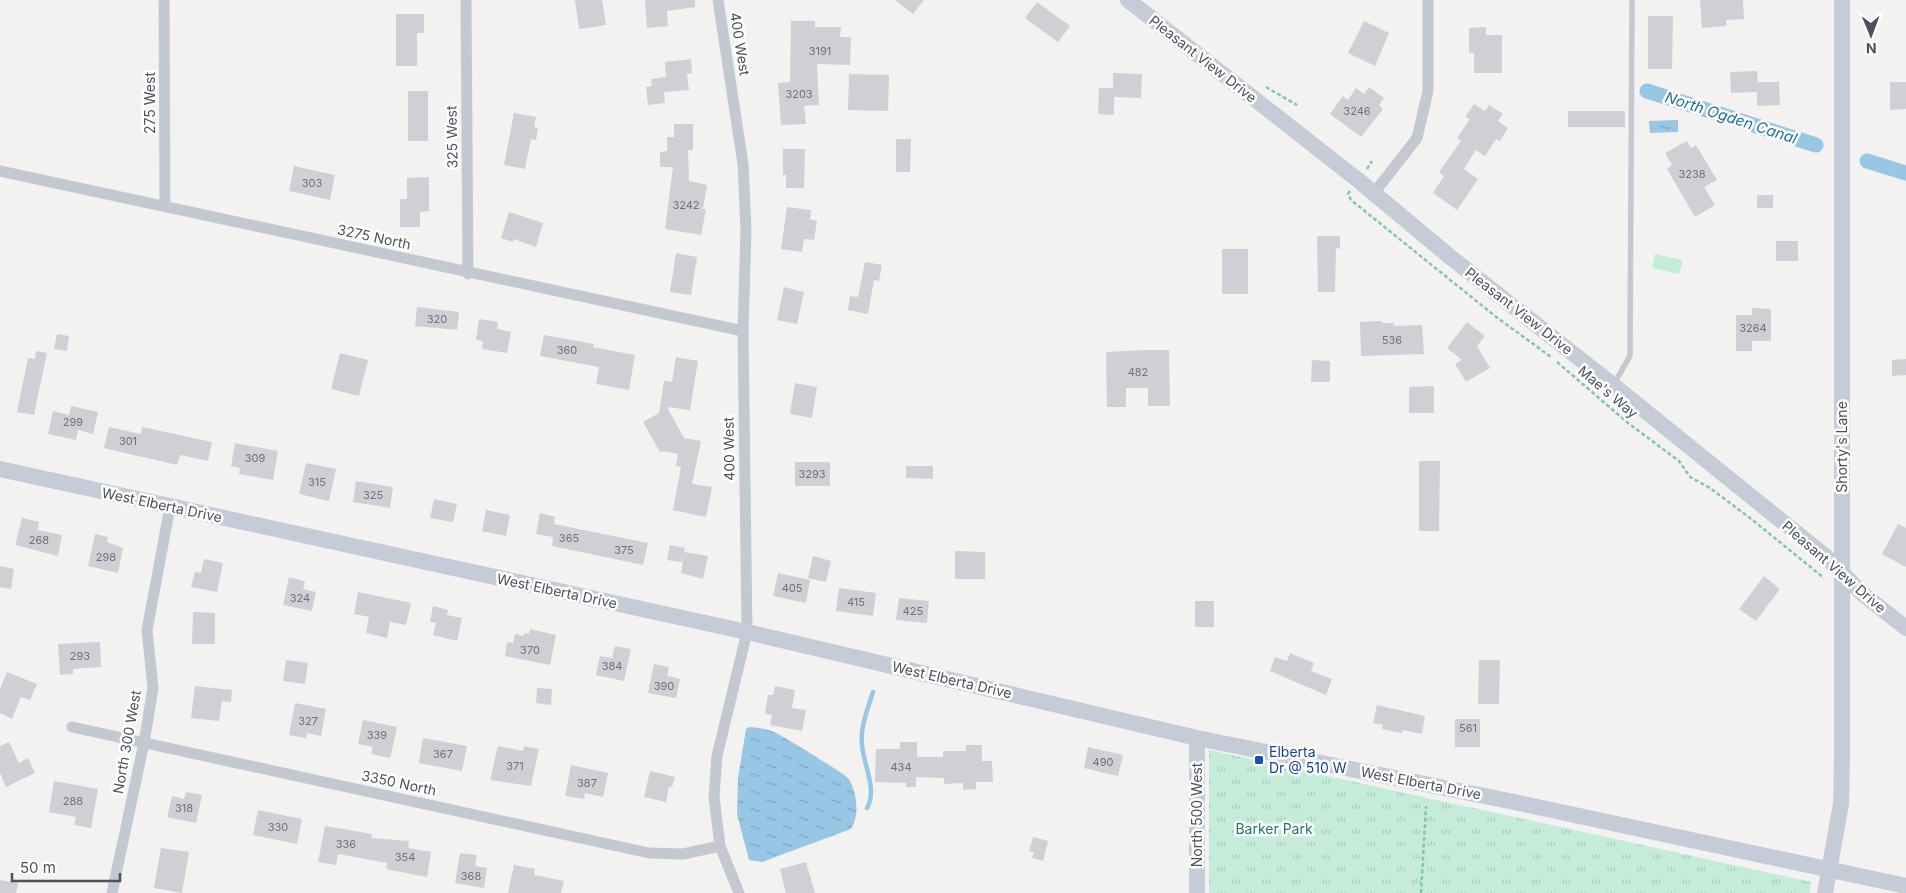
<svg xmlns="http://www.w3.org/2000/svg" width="1906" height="893" font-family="Inter,sans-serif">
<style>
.grass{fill:url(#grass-tufts)}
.garden{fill:#c5ebdb}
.water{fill:url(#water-ripples)}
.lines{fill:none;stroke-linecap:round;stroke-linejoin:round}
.stream{stroke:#97c7e4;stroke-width:4.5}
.canal{stroke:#97c7e4;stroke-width:15}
.building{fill:#cfd0d5}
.path{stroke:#81c6b0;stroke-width:2.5;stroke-dasharray:4 2.5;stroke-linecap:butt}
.lane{stroke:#c4c9d1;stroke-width:5.5}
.street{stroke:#c4c9d1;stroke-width:11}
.secondary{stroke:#c6ccd7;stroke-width:16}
.transit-dot{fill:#1a4fb4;stroke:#fff;stroke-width:2}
.labels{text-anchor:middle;stroke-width:5;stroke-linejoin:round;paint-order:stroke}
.number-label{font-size:11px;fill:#6c717b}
.street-label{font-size:14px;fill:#4b515d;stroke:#fff}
.transit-label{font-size:14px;fill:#164399;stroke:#fff;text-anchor:start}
.park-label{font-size:14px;fill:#22785c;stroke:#fff}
.water-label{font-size:15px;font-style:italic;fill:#1c6d9f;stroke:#fff}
</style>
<defs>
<pattern id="grass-tufts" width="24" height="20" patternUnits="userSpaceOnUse" patternTransform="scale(1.25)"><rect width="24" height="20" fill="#c5ebdb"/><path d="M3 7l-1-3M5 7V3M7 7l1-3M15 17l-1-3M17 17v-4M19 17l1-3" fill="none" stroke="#abcbbe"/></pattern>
<pattern id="water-ripples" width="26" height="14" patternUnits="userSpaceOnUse" patternTransform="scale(1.25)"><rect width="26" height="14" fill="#97c7e4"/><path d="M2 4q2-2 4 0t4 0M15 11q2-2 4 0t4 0" fill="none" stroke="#7da4bc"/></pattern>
</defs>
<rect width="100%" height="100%" fill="#f3f2f1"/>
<path class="grass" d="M1209,750L1811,882L1810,893H1209Z"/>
<path class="garden" d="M1655,254L1683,260L1679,274L1652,268Z"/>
<path class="water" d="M1678,120V132L1650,133L1649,121Z
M750,727C759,728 768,729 776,733C784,737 845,774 848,778C857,791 860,816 851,829L762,862L749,860L737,814L738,778L746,729Z"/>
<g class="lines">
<path class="stream" d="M867,808C878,790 863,764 862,744C860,727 868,708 873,692"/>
<path class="canal" d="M1647,91L1816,145
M1867,161L1906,173"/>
</g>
<path class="building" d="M575,0H602L606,25L579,29Z
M645,0H695V7L667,11L668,26L647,28Z
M895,0H924L913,14Z
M1700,0H1743L1744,19L1726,20L1727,26L1702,28Z
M1037,2L1070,26L1058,42L1025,18Z
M396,14H424V33H417V66H396Z
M1648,16H1673L1672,69H1648Z
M791,21H815V27H841L840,37H851L850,65L817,64L819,105L804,106L806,124L781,125L778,83L790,82Z
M1364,21L1389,33L1375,66L1348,53Z
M1486,27V35H1502V73H1474V53H1469V28Z
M691,59L692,73L687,74L689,90L664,92L665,103L648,105L646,87L652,86L651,79L666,77L665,62Z
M1757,71L1758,82H1779L1780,105L1757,106V92L1731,93L1730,72Z
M1113,73L1142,74L1141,98L1114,97V115L1098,114L1099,88H1113Z
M849,74L889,75L888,111L848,110Z
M1890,82H1906V109L1890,110Z
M1369,87L1384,98L1379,105L1383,109L1361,137L1330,114L1343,96L1348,100L1356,88L1364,94Z
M408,91H428V141H408Z
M1474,104L1485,111L1489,105L1503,114L1498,121L1508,128L1500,141L1496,139L1485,156L1476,150L1464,169L1478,179L1457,210L1433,193L1444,176L1439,172L1461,141L1457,138L1470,119L1465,117Z
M1568,111H1625V127H1568Z
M514,113L536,117L534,127L538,128L536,140L531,139L525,169L504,165Z
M674,124H693V150H688L689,181L707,185L703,209L706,210L701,235L665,229L673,167H660V152L667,151V137H674Z
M896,139H911L910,172H896Z
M1687,141L1691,148L1696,145L1717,180L1704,187L1715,205L1695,217L1667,169L1672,165L1665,153Z
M783,149H805L804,188H786V175H783Z
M294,166L335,175L330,200L289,191Z
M429,177V211L420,212V227H400V199H407V178Z
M1757,195H1773V208H1757Z
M787,207L811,210L810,219L817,221L814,240L804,239L802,252L781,249Z
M509,212L543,223L536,247L514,239L513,242L501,238Z
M1317,236H1340V249L1336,248L1335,292H1318Z
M1776,241H1798V261H1776Z
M1222,249H1248V294H1222Z
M676,253L697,257L691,295L670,292Z
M865,262L882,265L879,281L874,280L868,314L848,310L850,296L858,297Z
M784,287L804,292L797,324L777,320Z
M417,307L459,312L457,330L415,326Z
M1752,308L1771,309V341H1752V351H1736V315H1752Z
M479,319L498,322L497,329L511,332L507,353L482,349L483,341L476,340Z
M1382,321V323H1394V326L1422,325L1424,354L1361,356L1360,322Z
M1467,322L1485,336L1477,346L1490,368L1466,382L1455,364L1462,360L1447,348Z
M57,334L69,336L67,351L54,349Z
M544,335L594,344L593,347L635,355L629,390L596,384L599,367L540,356Z
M1147,350H1169L1170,406H1148V388H1126V407H1107L1106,352Z
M36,351L47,353L34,415L17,412L28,358L35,359Z
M340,353L368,360L359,396L331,389Z
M676,357L698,361L690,410L667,407L684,438L701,441L692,484L712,487L706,517L673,510L681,467L676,466L678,454L663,451L660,452L643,422L659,413L664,381L672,382Z
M1906,359V375L1892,376V360Z
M1312,360L1330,361V382H1311Z
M795,383L817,387L812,418L790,414Z
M1434,386V413H1409V387Z
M71,406L98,412L93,434L78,430L76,440L48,434L53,411L69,415Z
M109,427L141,434L142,427L212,442L208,461L180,455L177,465L104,448Z
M235,443L278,451L273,480L239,474L240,468L231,466Z
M1419,461H1440L1439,531H1419Z
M795,462H830V486H795Z
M306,463L336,469L329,501L299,494Z
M906,466H933V479L906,478Z
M356,481L393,487L390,508L353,502Z
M434,499L457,504L453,522L430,518Z
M486,510L510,515L506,536L482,531Z
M540,513L555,517L554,524L648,543L643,565L552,546L553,537L536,534Z
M22,518L39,522L38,530L62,535L58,556L15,545Z
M1898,524L1906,528V567L1882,554Z
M95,534L108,537L107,542L123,548L118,573L88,566Z
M670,545L685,548L682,562L667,560Z
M955,551L985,552V579H955Z
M684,552L708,556L703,579L681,573Z
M813,556L831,561L826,582L808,578Z
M204,559L223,563L217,592L191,587L195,572L201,573Z
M0,566L14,569L11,589L0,587Z
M778,573L810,580L806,603L773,596Z
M1764,576L1780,589L1756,621L1739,609Z
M289,577L305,581L303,589L316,592L312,611L283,605Z
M839,588L876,593L873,616L836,611Z
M358,592L411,603L406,625L390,622L387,638L366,633L369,617L354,614Z
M899,598L929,601L927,623L896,620Z
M1195,601H1214V627H1195Z
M433,606L448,610L447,615L462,618L457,641L433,635L436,623L430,622Z
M193,612L215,613V644H192Z
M530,629L556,635L550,665L505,656L507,642L513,643L515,634L524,636V633L529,634Z
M100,642L101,667L73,669V674L60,675L58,644Z
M615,646L631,649L624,681L596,675L600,656L612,658Z
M1290,653L1314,663L1311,671L1332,679L1326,695L1270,671L1275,657L1287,661Z
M286,660L308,663L305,684L283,681Z
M1479,660H1500L1499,704H1478Z
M654,664L669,667L667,676L680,679L676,698L648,693Z
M7,672L37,684L30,700L21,697L12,719L0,713V689Z
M195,686L232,690L231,702L222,701L219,721L191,718Z
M775,686L795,690L792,708L806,710L802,731L770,725L772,715L765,714L768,695H773Z
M537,688L552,689L551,705L536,703Z
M295,703L326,709L321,736L307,733L306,738L289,735Z
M1377,705L1425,716L1422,734L1403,730L1402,733L1382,729L1383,725L1373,723Z
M1455,719H1480V747H1455Z
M363,720L397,727L390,758L371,754L373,747L358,744Z
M423,738L467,746L462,771L419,763Z
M9,742L19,763L28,758L35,773L6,787L0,773V746Z
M900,742H917V757H943V751H966V745H982V761H992L993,782H976V789L963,790V783L944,784V778L916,777V787H906V783L875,782L876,749H900Z
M498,746L523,751L524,746L539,749L531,786L490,780Z
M1088,747L1123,755L1118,776L1084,768Z
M571,765L608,773L603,797L585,793L584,799L565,796Z
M650,771L675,777L672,787H669L666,802L644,797Z
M54,781L98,789L91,828L74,825L76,817L49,812Z
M186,792L202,795L196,823L167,817L172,796L184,799Z
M258,810L302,819L297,844L253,835Z
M325,826L372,834L371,838L409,841L408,848L431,852L427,877L386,869L387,863L338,854L336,865L318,862Z
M1033,837L1048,841L1043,861L1032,858L1034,852L1029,851Z
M161,848L189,852L182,893L154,888Z
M460,853L477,855L475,866L487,868L484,888L455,883Z
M806,862L815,893H786L780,869Z
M514,865L535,869L534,875L564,881L561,893H508Z
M0,880L18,883L16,893H0Z"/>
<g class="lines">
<path class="path" d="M1266,87L1297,105
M1367,169L1372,161
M1350,191L1348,194L1351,200L1495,316L1551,357
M1557,362L1628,423L1679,461L1690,477L1710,488L1750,518L1824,578
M1421,893L1426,806"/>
<path class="lane" d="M1614,384L1630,356L1632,0"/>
<path class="street" d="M164,0L165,207
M466,0L468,274
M718,0L743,164L746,230L743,331L747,632L717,756L714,796L720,846L739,893
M0,171L743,331
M1374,193L1417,138L1428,91V0
M72,727L649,853L683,854L720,846
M112,893L144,743L153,688L147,630L170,507"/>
<path class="secondary" d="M1128,0L1358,180L1449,256L1613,385L1825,556L1864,595L1906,628
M0,469L747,632L1197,738L1519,803L1906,886
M1197,893V738
M1825,893L1841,804L1842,758V0"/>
</g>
<rect class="transit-dot" x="1254" y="755" width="10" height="10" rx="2.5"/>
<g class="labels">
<g class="number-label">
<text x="820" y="55">3191</text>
<text x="799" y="98">3203</text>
<text x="1357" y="115">3246</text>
<text x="1692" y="178">3238</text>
<text x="312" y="187">303</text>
<text x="686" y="209">3242</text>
<text x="437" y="323">320</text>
<text x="1753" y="332">3264</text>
<text x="1392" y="344">536</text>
<text x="567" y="354">360</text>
<text x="1138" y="376">482</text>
<text x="73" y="426">299</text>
<text x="128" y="445">301</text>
<text x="255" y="462">309</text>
<text x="812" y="478">3293</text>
<text x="317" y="486">315</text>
<text x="373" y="499">325</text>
<text x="569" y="542">365</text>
<text x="39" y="544">268</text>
<text x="624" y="554">375</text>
<text x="106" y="561">298</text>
<text x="792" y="592">405</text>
<text x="300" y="602">324</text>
<text x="856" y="606">415</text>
<text x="913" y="615">425</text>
<text x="530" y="654">370</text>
<text x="80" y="660">293</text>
<text x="612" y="670">384</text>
<text x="664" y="690">390</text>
<text x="308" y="725">327</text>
<text x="1468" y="732">561</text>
<text x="377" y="739">339</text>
<text x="443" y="758">367</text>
<text x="1103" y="766">490</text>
<text x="515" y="770">371</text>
<text x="901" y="771">434</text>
<text x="587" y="787">387</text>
<text x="73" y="805">288</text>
<text x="184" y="812">318</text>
<text x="278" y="831">330</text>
<text x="346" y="848">336</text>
<text x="405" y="861">354</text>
<text x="471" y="880">368</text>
</g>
<g class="street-label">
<text transform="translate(740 44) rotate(81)" y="5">400 West</text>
<text transform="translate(1203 59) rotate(38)" y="5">Pleasant View Drive</text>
<text transform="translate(150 103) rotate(-90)" y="5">275 West</text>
<text transform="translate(452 137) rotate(-91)" y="5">325 West</text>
<text transform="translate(374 237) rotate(12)" y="5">3275 North</text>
<text transform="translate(1519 311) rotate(38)" y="5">Pleasant View Drive</text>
<text transform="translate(1608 392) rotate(40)" y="5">Mae's Way</text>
<text transform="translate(1842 447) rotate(-90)" y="5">Shorty's Lane</text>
<text transform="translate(729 449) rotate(-91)" y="5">400 West</text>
<text transform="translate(162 505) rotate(12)" y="5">West Elberta Drive</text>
<text transform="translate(1834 567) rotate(41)" y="5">Pleasant View Drive</text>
<text transform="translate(557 591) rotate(12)" y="5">West Elberta Drive</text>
<text transform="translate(952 680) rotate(13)" y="5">West Elberta Drive</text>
<text transform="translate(127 742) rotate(-80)" y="5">North 300 West</text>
<text transform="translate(399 783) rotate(12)" y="5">3350 North</text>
<text transform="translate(1421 783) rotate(11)" y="5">West Elberta Drive</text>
<text transform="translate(1197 815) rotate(-90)" y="5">North 500 West</text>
</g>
<g class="transit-label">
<text x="1269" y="757">Elberta<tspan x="1269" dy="16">Dr @ 510 W</tspan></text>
</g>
<g class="park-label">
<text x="1274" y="834">Barker Park</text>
</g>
<g class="water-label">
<text transform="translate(1731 118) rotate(18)" y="5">North Ogden Canal</text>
</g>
</g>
<g transform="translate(1871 35) rotate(179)" stroke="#ffffff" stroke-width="4" paint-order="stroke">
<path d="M0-4L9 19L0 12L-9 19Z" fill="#4b515d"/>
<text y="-8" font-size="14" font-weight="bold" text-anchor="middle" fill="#4b515d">N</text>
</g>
<path d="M12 873v8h108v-8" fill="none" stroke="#4b515d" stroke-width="2.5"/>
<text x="20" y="873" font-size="15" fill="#4b515d" stroke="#ffffff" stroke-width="4" paint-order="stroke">50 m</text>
</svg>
